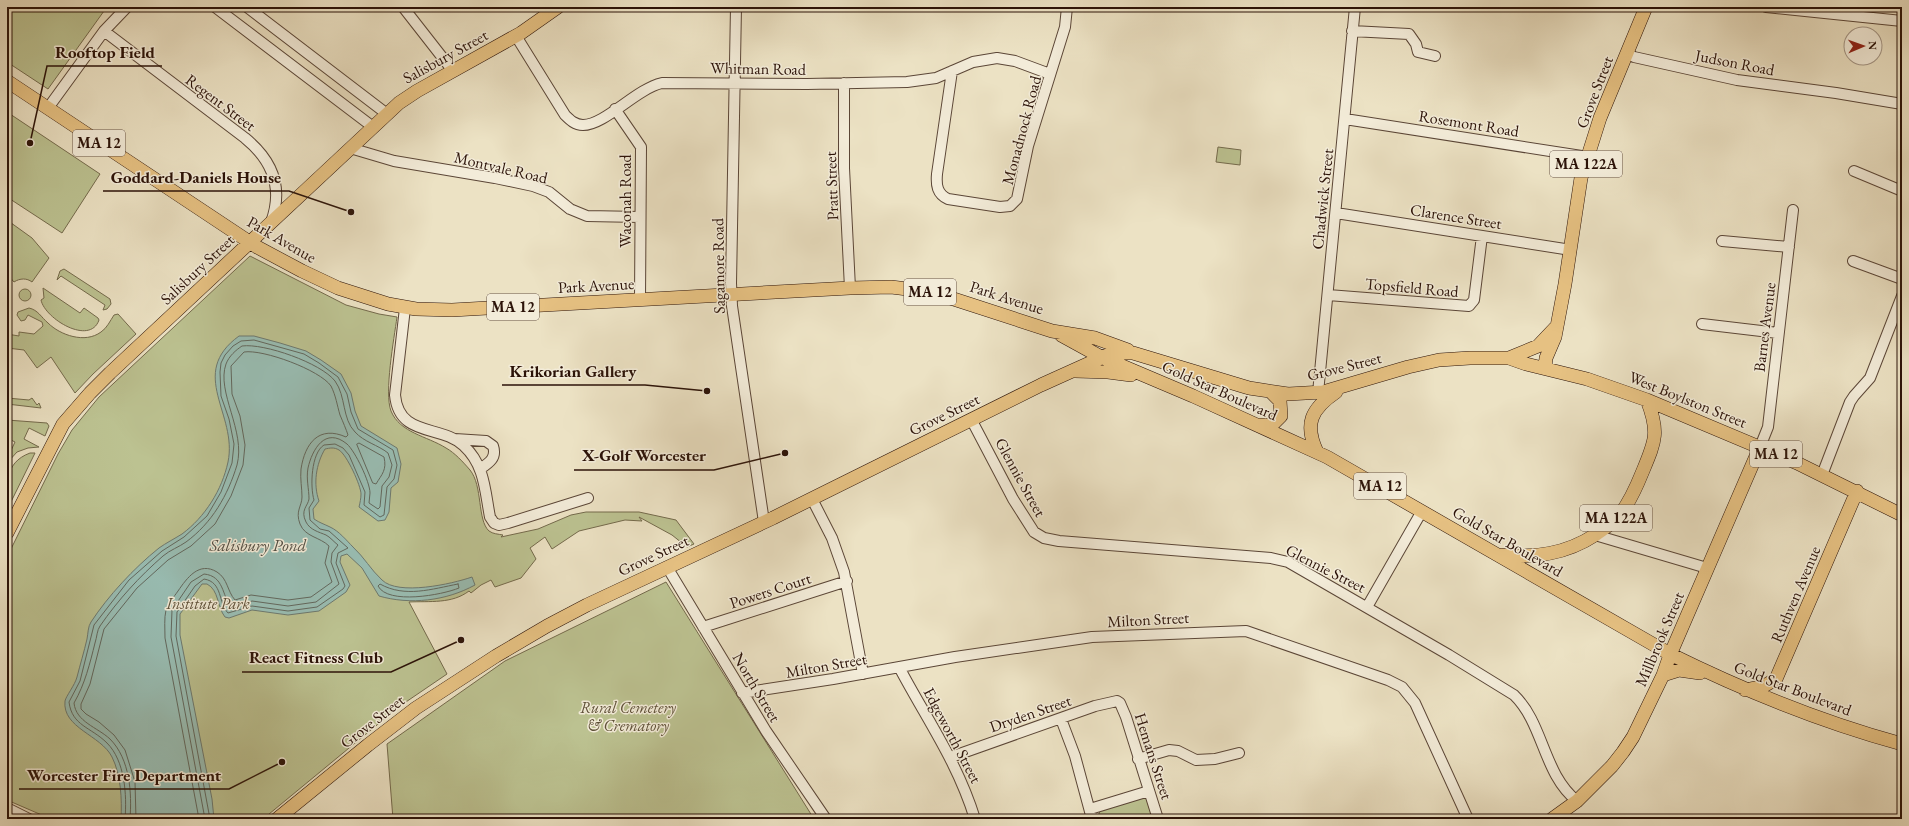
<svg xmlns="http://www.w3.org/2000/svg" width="1909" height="826" font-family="'EB Garamond',serif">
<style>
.green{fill:#bcc291;stroke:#746a4c}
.water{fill:#99beb4;stroke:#6d796f}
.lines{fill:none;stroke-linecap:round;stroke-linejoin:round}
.shore{stroke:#62685e;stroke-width:1}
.minor-casing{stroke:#5b4637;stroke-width:12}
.major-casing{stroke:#2b1208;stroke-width:14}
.minor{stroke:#f3ecd9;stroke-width:10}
.major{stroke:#e6c182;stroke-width:13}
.labels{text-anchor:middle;stroke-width:3;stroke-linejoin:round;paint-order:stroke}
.shield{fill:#f3ecd9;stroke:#675347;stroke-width:1}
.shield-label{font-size:15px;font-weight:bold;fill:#2b1208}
.street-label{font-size:16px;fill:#2b1208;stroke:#f3ecd9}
.park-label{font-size:16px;font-style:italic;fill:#5e5038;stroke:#f3ecd9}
.water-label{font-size:17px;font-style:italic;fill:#524e44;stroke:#f3ecd9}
.leader{fill:none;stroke:#2b1208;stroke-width:1.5}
.callout-dot{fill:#2b1208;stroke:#f3ecd9;stroke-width:1.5}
.callout-label{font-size:17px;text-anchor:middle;font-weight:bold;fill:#2b1208;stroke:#f3ecd9;stroke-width:3;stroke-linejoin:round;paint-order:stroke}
</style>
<rect width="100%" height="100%" fill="#ece2c4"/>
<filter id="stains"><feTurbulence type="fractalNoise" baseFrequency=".005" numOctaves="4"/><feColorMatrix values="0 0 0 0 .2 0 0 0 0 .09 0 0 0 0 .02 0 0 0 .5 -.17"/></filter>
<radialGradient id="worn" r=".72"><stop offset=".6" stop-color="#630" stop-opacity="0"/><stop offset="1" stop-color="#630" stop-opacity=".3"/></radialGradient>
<path class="green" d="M7,7H109L104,11L48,89L7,62Z
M7,112L100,174L62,233L7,197Z
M1218,147L1241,150L1240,165L1216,162Z
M7,220L32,238L49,258L32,282C27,278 20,278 14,282L7,274Z
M250,256L346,305L379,314L397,317C394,339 384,393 391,411C400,433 427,436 446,448C455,453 463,462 470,470C483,486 477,520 489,531C493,534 498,534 503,535L501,537L538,529L571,515L586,512H639L676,520L694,544L687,547L672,535L639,517L642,521L625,520L579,531L552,549L545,537L530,548L536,559L521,578L495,587L491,580L481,585L471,593L469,591C452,604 430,601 409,602L447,674L400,706L263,819H51L7,800V557L58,454L72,430L99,397Z
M64,269L110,299L111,304L107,309L103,310L105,305L61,276L57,280L60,271Z
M43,288L80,313L84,308L98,318L99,320C90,346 45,319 41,300L44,298Z
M19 295a6 6 0 1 1 12 0a6 6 0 1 1-12 0Z
M29,308C38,310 41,317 48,323C60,335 85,344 101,332C107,328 110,321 114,315L118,314L136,334L93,374L75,393L51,357L37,368L24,350L7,348V334L19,336V332L34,334L43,326L42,322L28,315L25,320L21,321L17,315L18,312Z
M7,398L29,400L32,398L37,405L39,403L41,408L7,404Z
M7,420L47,423L49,426L45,436L29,428L24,439L39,447L28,448L17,452L7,463V459L15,442L7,438Z
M30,453H35L7,510C7,487 3,463 30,453Z
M666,582L814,819H393L387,744L505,661Z
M1146,797L1153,819H1097L1100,811L1127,801Z"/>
<path class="water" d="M239,336H254L280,343L306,351L321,360L341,374L351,393L355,411L361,426L397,448L401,464L398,482L391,488L389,512L385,520L378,521L359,507C360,503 361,498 361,494C361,486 347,455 339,450C334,447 330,448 325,449C316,464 313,484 319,501L313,509L314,519C320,523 324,524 330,527C339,531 347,541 353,547C364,557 371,570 382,580C398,596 452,584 472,577L475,585C446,601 410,605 379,596L362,568L347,554L341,556L340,562L350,585L346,592L319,611L288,615L252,610L229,618L225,617C217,607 219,590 207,584H202L180,614V635L212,799L214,819H121C122,799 121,775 112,757C101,735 62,728 65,701C66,696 75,685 77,677C80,665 84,652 87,639C88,634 88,626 91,622C108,596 134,568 159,548C166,543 174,539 182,534C205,517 222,490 228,462C238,414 187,374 239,336Z"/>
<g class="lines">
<path class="shore" d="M357,444L359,443L384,457C387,470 382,474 376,484L373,483Z
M458,584L459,588C442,595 388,605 378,586L380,584C405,598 432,589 458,584Z
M125,819C127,795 125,761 107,743C91,727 72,726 69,702L80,681L94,625L129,580L162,551L184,537L207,516L221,492L232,463L234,444L229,419L221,396L220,372L221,363L225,355L233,346L241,341L254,340L304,354L319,363L338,377L347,394L351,412L358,429L393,450L397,465L394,479L387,487L384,515L380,517L364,505L365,492L349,455L343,448L335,444L324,445C311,453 310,487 314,500L309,508L310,520L320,529L329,531L348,548L338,553L336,563L345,586L343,589L317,607L288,611L252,606L228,613C218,603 223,582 204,579L195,586L177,612L176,636L210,819
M130,819C132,793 130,759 110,739C97,727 76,722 74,703C85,684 90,663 95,643C97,637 97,630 100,626C118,600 139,577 163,556C170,550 179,547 186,542C212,523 228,495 237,465C246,431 216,392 226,364C229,356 236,350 242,346C264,343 321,363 335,381C346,396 342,419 355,432C364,442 378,445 388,453L392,465L389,477L382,486L380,507L378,509L369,503C369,500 370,496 370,493C370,482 355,451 347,444C325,426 312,450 308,468C306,479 309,489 309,499C308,506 300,510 306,522C310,530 319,532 326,535C330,537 334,542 338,545L332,553L331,562L339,584L316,602L288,606L252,601L231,608C222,595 224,576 204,574L191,582L172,610L171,637L205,819
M136,819L135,782L125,750L114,735L99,722L86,714L81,709V704L90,684L104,629L137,588L168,560L191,546L215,524L231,496L243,465L245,445L240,416L232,394L231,366L244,352C263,349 320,370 331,386C336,396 337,405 340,415C343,422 346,429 348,435L346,437C319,425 305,443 301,469C300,479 302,488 302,497C302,506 295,511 300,524C305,537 320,537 329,546L325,563L332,582L311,597L288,600L251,595L235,600C227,591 228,579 217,572C199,561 187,578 178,591C174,597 168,603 166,610C164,618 165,629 165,638L199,819"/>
<g class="minor-casing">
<path id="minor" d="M215,7L373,127
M247,7L387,114
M403,7L453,71
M736,7L731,283L732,306L764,522
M1766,7L1902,21
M104,31L245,138C272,160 284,187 271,222
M1352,31L1409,34L1416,44L1418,52L1435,56
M516,36L565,115C570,120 575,125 583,125C605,125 636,89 662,83L807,84L907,82L936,78L973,62L997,58L1015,61L1050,74
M1627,53L1634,57L1737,80L1836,93L1902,104
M952,71L937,174C936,185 937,194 948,199L1000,207L1010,206L1017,199L1028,146L1065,27L1067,7
M844,83V168L850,288
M48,108L104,31L127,7
M615,109L641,147L640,300
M1345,119L1588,157
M350,148L394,161L495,178L533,186L549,192L570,209L587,216L640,217
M1854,171L1902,191
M1336,213L1571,250
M1722,241L1789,247
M1853,261L1902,279
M1328,295L1469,306L1474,300L1482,236
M405,308L395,395C399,438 441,424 464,446C485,465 485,492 490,517L494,523L499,525L508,523L588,498
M1702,324L1778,333
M1318,393L1355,7
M971,419L1013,499L1034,532L1044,538L1059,541L1271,558L1288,562L1449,655L1514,695C1544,724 1543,774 1577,801
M455,439L486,441L493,446C497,458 489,463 480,469
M1760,447L1768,427L1793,210
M1822,475L1850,402L1854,396L1870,378L1902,296
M812,499L832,538L844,572L863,674
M1595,535L1707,568
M667,567L766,731L826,819
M1367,607L1422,511
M703,627L847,581
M899,667C927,720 957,761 975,819
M742,693L833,679L955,657L1092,637L1246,631L1388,680L1402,687L1415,703L1468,819
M1061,719L1075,756L1092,819
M951,757L1095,706L1117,701L1120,703L1126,717L1158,819
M1138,759L1169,750L1178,751L1196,760L1215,759L1239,753
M7,808L29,819
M1090,809L1149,791"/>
</g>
<g class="major-casing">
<path id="major" d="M7,81L257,247L302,271L338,288L388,304L416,309L452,310L850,288L891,287L932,292L1052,331L1095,338L1128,350
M1061,335L1101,357L1193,396L1327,457L1670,654C1745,691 1821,722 1902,744
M1509,358L1538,346L1555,328
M1545,368L1546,358L1555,337L1565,284L1581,178L1600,118L1646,7
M1075,371L1108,372L1131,375
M1258,425H1272L1281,416L1280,401L1272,393
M1317,452C1304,424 1311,409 1336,392
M7,533L63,424L90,393L110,373L399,103L417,91L521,33L558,7
M1501,555C1535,558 1566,554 1595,535C1603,529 1612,524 1619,516C1629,503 1636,488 1642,473C1655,442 1660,433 1647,400
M1663,675L1679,670L1700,673
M1745,690L1764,686L1776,679L1857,491
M277,819L368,745L416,708L496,656L547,626L587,605L773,518L1041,385L1112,353H1133L1249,388L1288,394L1323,392L1408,367L1439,360L1470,358H1509L1526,364L1587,379L1647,400L1797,463L1902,515
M1552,819L1577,801L1612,766L1623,752L1633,737L1663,675L1670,655L1760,447"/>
</g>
<use href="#minor" class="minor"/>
<use href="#major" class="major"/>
</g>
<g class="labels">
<g class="shield">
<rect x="73" y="130" width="52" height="26" rx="3"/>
<rect x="1550" y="151" width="72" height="26" rx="3"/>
<rect x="904" y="279" width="52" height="26" rx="3"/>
<rect x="487" y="294" width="52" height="26" rx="3"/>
<rect x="1750" y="441" width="52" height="26" rx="3"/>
<rect x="1354" y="473" width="52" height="26" rx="3"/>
<rect x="1580" y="505" width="72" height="26" rx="3"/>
</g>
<g class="shield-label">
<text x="99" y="148">MA 12</text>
<text x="1586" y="169">MA 122A</text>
<text x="930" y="297">MA 12</text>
<text x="513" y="312">MA 12</text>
<text x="1776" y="459">MA 12</text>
<text x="1380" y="491">MA 12</text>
<text x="1616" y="523">MA 122A</text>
</g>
<g class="street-label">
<text transform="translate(445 56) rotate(-29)" y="6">Salisbury Street</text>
<text transform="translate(1735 62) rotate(11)" y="6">Judson Road</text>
<text transform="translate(758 68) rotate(1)" y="6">Whitman Road</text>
<text transform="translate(1594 92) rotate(-69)" y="6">Grove Street</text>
<text transform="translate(221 102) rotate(37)" y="6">Regent Street</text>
<text transform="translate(1469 123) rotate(9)" y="6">Rosemont Road</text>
<text transform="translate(1021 130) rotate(-75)" y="6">Monadnock Road</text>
<text transform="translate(501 167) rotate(13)" y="6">Montvale Road</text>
<text transform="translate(831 186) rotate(-92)" y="6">Pratt Street</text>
<text transform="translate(1322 199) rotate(-84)" y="6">Chadwick Street</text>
<text transform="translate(625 201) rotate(-90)" y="6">Waconah Road</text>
<text transform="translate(1456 216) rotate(9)" y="6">Clarence Street</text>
<text transform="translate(282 239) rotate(30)" y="6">Park Avenue</text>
<text transform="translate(718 266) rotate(-91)" y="6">Sagamore Road</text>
<text transform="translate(197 269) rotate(-43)" y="6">Salisbury Street</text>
<text transform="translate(596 285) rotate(-3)" y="6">Park Avenue</text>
<text transform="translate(1412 287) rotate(5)" y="6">Topsfield Road</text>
<text transform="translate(1007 297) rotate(18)" y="6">Park Avenue</text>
<text transform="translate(1764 327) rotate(-83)" y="6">Barnes Avenue</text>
<text transform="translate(1344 366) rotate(-14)" y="6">Grove Street</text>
<text transform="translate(1220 390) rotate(24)" y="6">Gold Star Boulevard</text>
<text transform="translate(1688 399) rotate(22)" y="6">West Boylston Street</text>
<text transform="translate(944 414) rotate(-26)" y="6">Grove Street</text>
<text transform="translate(1021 477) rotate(61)" y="6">Glennie Street</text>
<text transform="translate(1508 541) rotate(30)" y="6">Gold Star Boulevard</text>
<text transform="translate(653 555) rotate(-25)" y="6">Grove Street</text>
<text transform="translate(1326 568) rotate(27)" y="6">Glennie Street</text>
<text transform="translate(770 590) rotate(-18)" y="6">Powers Court</text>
<text transform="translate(1795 594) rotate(-67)" y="6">Ruthven Avenue</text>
<text transform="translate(1148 619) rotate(-3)" y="6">Milton Street</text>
<text transform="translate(1659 639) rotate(-67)" y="6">Millbrook Street</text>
<text transform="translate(826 665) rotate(-10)" y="6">Milton Street</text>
<text transform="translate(757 687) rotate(59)" y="6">North Street</text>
<text transform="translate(1793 688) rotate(21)" y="6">Gold Star Boulevard</text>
<text transform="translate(1030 713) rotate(-19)" y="6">Dryden Street</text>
<text transform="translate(372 721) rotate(-38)" y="6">Grove Street</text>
<text transform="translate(953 735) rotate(62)" y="6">Edgeworth Street</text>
<text transform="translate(1154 756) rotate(72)" y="6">Hemans Street</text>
</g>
<g class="park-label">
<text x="208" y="609">Institute Park</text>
<text x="628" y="713">Rural Cemetery<tspan x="628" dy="18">&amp; Crematory</tspan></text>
</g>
<g class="water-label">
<text x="258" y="551">Salisbury Pond</text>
</g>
</g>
<path class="leader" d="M30 143L47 66H162M351 212L289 191H103M707 391L645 385H502M785 453L714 470H574M461 640L391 672H242M282 762L229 789H19"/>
<g class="callout-dot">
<circle cx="30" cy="143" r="4"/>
<circle cx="351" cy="212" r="4"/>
<circle cx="707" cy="391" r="4"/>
<circle cx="785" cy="453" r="4"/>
<circle cx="461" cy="640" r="4"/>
<circle cx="282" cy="762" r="4"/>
</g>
<g class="callout-label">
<text x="105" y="58">Rooftop Field</text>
<text x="196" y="183">Goddard-Daniels House</text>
<text x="573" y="377">Krikorian Gallery</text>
<text x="644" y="461">X-Golf Worcester</text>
<text x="316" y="663">React Fitness Club</text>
<text x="124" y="781">Worcester Fire Department</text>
</g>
<rect width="1909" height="826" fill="none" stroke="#ece2c4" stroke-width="24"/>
<rect x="8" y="8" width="1893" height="810" fill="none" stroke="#2b1208" stroke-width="2"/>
<rect x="12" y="12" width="1885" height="802" fill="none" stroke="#2b1208"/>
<g transform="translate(1863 46) rotate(88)"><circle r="19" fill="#f3ecd9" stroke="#a39585"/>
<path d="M0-3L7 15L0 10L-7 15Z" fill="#8f2418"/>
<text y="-6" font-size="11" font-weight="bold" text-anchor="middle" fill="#2b1208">N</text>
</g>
<rect width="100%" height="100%" filter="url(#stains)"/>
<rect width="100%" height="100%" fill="url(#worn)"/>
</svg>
